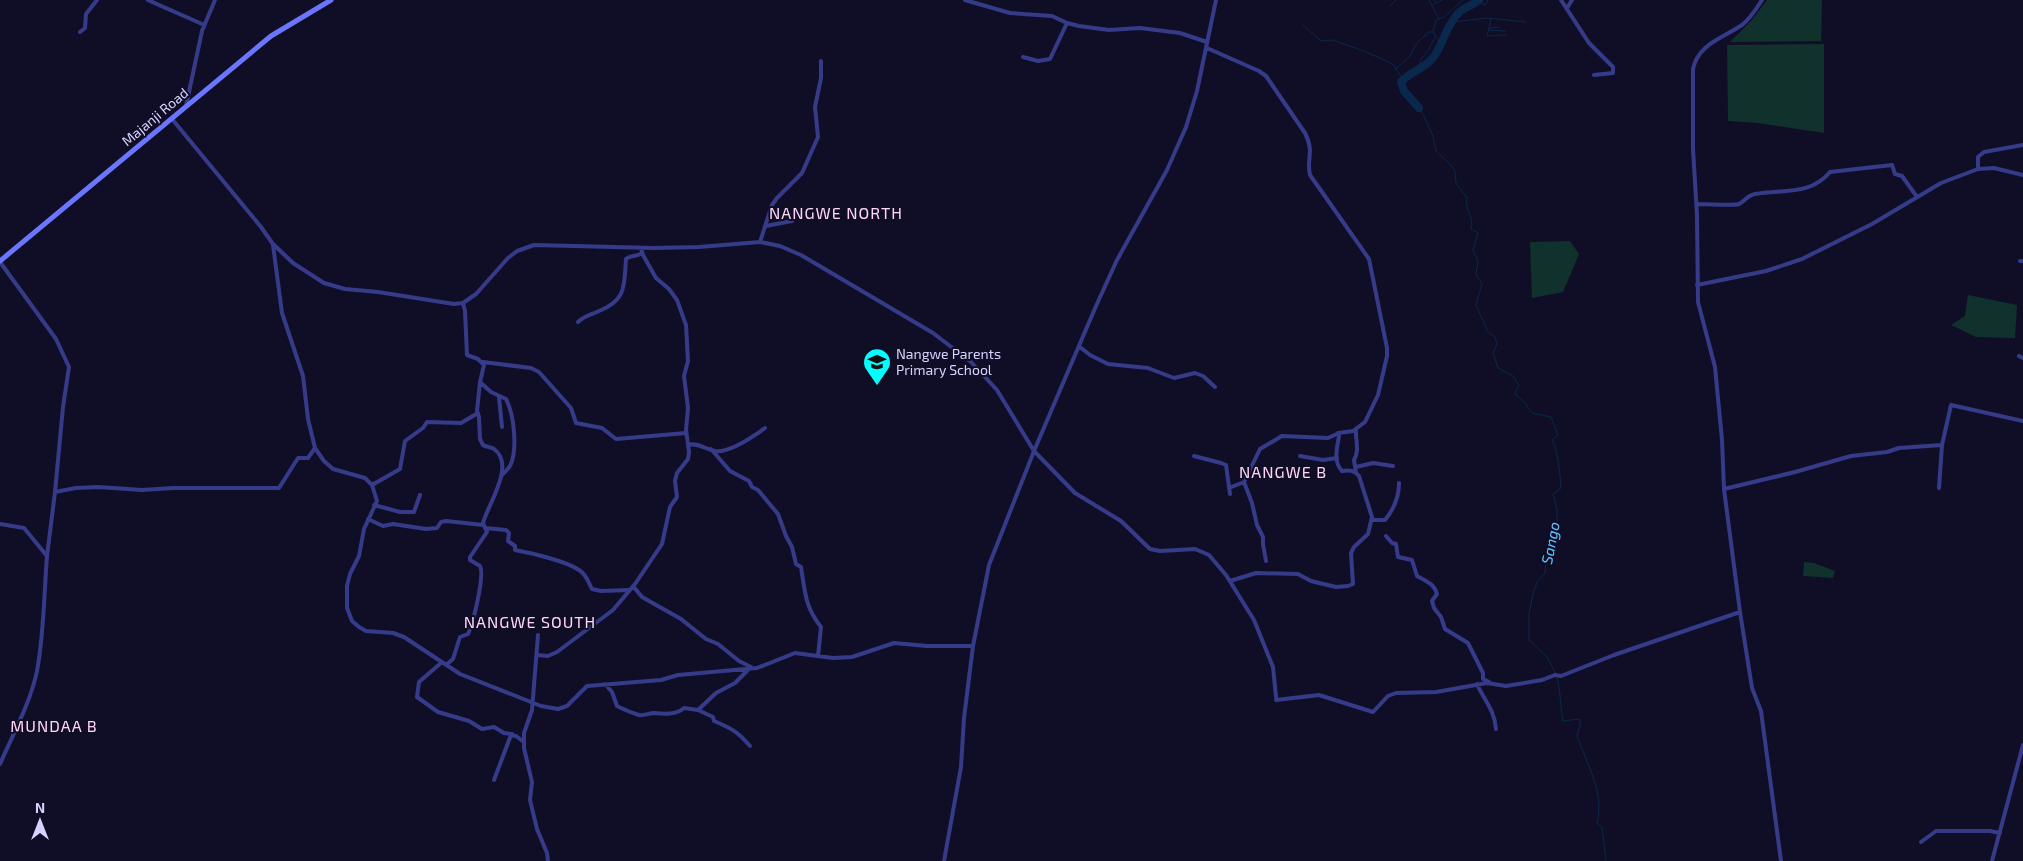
<svg xmlns="http://www.w3.org/2000/svg" width="2023" height="861" font-family="'Exo 2',sans-serif">
<style>
.green{fill:#11312d}
.lines{fill:none;stroke-linecap:round;stroke-linejoin:round}
.stream{stroke:#09284b;stroke-width:1}
.river{stroke:#09284b;stroke-width:8}
.minor{stroke:#363b89;stroke-width:4}
.secondary{stroke:#6b76ff;stroke-width:5}
.labels{text-anchor:middle;stroke-width:4;stroke-linejoin:round;paint-order:stroke}
.street-label{font-size:14px;fill:#d5d4ff;stroke:#100e27}
.poi-label{font-size:14px;fill:#d5d4ff;stroke:#100e27;text-anchor:start}
.water-label{font-size:15px;font-style:italic;fill:#62c6ff;stroke:#100e27}
.quarter-label{font-size:16px;letter-spacing:1px;fill:#ffd6f4;stroke:#100e27}
</style>
<rect width="100%" height="100%" fill="#100e27"/>
<path class="green" d="M1767,0H1822L1821,41L1730,42L1751,21Z
M1824,44V133L1758,123L1728,121L1727,45Z
M1570,241L1579,254L1563,292L1532,298L1530,242Z
M1968,295L2017,305L2015,338L1976,337L1951,325L1965,316Z
M1804,562L1814,563L1835,571L1833,578L1803,576Z"/>
<g class="lines">
<path class="stream" d="M1429,0L1439,19
M1477,1L1485,5L1488,0
M1436,3L1442,0
M1433,5L1436,3L1434,0
M1390,6L1396,0
M1491,19L1487,36L1506,35
M1453,22L1487,18L1526,22
M1303,25L1321,41L1332,40L1364,51L1393,64L1396,69
M1490,28L1499,27
M1489,30L1506,31
M1441,45L1433,32L1436,20L1444,17L1463,0
M1419,68L1421,59L1428,51L1435,37
M1403,79L1396,69L1409,57L1417,43L1429,32H1433
M1419,108L1423,114L1433,136L1436,151L1449,163L1455,171L1456,183L1467,198C1464,209 1475,217 1471,229L1478,233L1473,250L1478,261L1476,274L1482,284L1476,305L1488,332L1495,337L1497,344L1493,353L1498,368L1513,376L1519,385L1515,394L1525,403L1532,413L1551,417L1558,435L1552,440C1558,450 1560,475 1561,488L1553,494L1557,510V521L1547,551L1545,573L1537,582L1533,594L1529,614V640L1547,657L1556,674
M1557,678C1561,692 1560,706 1563,721L1580,719V725L1577,736C1587,764 1605,793 1597,823L1602,827L1606,861"/>
<path class="river" d="M1419,108L1404,91L1401,82C1410,72 1423,69 1432,59C1441,49 1443,36 1450,25C1453,20 1458,12 1462,10C1468,6 1473,5 1479,0"/>
<path class="minor" d="M148,0C167,9 185,16 204,25
M965,0L1010,13L1052,16L1067,23L1079,26L1109,30L1140,28L1180,33L1207,42
M1561,0L1589,43L1613,67V73L1594,75
M1762,0C1756,9 1751,18 1742,25C1723,38 1698,44 1693,69V149L1697,215L1698,302L1715,367L1722,440L1724,489L1740,612L1752,688L1761,711L1781,861
M1567,8L1572,0
M80,32L85,28L86,14L97,0
M1207,48L1259,71L1266,76L1305,133C1315,153 1306,158 1310,175L1369,259L1387,348V356L1378,395L1365,422L1353,431L1339,433L1328,438L1282,436L1260,449L1244,482L1229,488
M1023,57L1038,61L1050,59L1067,23
M186,106L202,31L215,0
M172,119L261,227L273,244L293,263L324,283L345,289L378,292L454,304L463,303L476,294L508,258L517,251L534,245L654,248L699,247L760,242L780,246L801,255L933,333L971,362L997,390L1034,451L1075,493L1121,521L1150,549L1160,551L1195,549L1209,555L1226,575L1254,620L1273,667L1276,697
M1978,169V157L1984,152L2023,145
M1696,204C1705,204 1733,206 1739,204C1745,201 1748,195 1755,194C1783,189 1810,196 1830,172L1892,165L1895,174L1902,176L1917,197
M766,226L792,221
M760,242L772,205L777,198L802,173L818,137L815,107L821,78V61
M273,245L282,313L303,376L308,419L315,448L324,461L333,469L365,478L372,485L377,501L364,529L359,556L350,574L347,586V608L352,621L359,627L366,631L393,633L404,637L460,674L541,706L558,709L567,706L587,686L661,680L678,675L757,668L795,653L833,658L852,657L894,643L927,646H973
M2020,261H2023
M0,262L56,339L69,367L63,407L55,492
M1697,285L1766,271L1802,259L1872,224L1941,183L1978,169L1994,168L2023,175
M578,322C584,316 591,315 599,311C627,300 624,285 626,259C630,255 637,257 642,253
M1080,347L1090,355L1108,364L1148,368L1174,378L1195,373L1203,376L1215,387
M2019,356L2023,358
M483,362L531,368L539,372L571,408L576,423L602,428L616,439L686,433
M480,382L491,392L506,399C514,414 518,450 510,466C508,469 505,472 502,475
M499,397L502,427
M1356,429C1355,439 1360,450 1354,460L1356,473
M688,445C697,442 705,449 715,451C730,453 754,436 765,428
M711,449L730,471L749,481L752,487L758,490L778,514L786,536L792,547L796,564L801,567C805,592 805,607 821,627L818,656
M1194,456L1221,463L1226,465L1230,494
M1300,456L1323,460L1337,458
M1356,467L1373,463L1393,466
M1244,482L1252,503L1257,525L1263,537V544L1266,561
M372,485L400,469L405,441L423,428L427,422L461,423L478,413
M1939,488L1942,445
M1724,489L1795,472L1851,456L1887,452L1899,448L1942,445L1951,405L2023,421
M374,505L400,512H414L420,495
M368,519L383,526L393,524L426,529L437,528L441,522L446,521L483,525
M1372,520H1385C1394,509 1399,497 1399,483
M0,524L24,528L47,556C44,594 44,634 37,671C30,704 13,734 0,764
M485,528L506,530L509,533L508,541L515,546V550C531,553 566,561 579,570C587,575 588,582 592,589L601,591L629,590
M1386,536L1392,543L1396,544L1398,557L1412,560L1417,576C1425,581 1434,583 1437,594L1432,601L1434,608L1441,617L1445,629L1468,643L1483,673V679L1489,682
M47,556L55,492L76,488L98,487L142,490L173,488H279L298,458H308L315,448
M1230,581L1256,573L1298,574L1311,581L1336,587L1348,586L1353,584L1351,553L1354,547L1368,534L1372,517L1359,476C1354,470 1349,470 1342,471C1333,462 1337,448 1339,436L1338,433
M633,586L642,597L681,619L706,639L718,644L739,661L751,667
M538,635L532,710L524,733V748L532,782L530,800L537,829L547,853L548,861
M537,655L548,656L557,652L613,610L635,584L662,544L670,507L677,497L675,481L677,473L688,459L689,452L686,430L688,408L684,376L688,361L686,325L677,300L669,289L656,278L643,255L641,248
M442,662L419,682L417,697L438,712L469,721L482,729L494,727L504,733L512,734
M446,665L453,659L460,637L468,634C473,624 485,575 480,566L470,560V557L487,532L483,523C488,504 516,465 494,449C492,447 486,447 483,445L480,439L479,417L477,411L480,382L484,365L478,359L467,355L465,311L463,303
M605,684L612,692L617,706C623,709 632,713 639,715C644,716 649,713 654,713C665,714 676,715 684,708L698,710L713,717L714,721C731,728 738,732 750,746
M1477,684C1484,700 1495,711 1496,729
M1276,700L1319,695L1373,712L1388,696L1396,693L1436,692L1487,683L1506,686L1542,680L1555,675L1561,676L1614,655L1740,612
M698,710L716,693L735,683L750,668
M494,780L511,735L516,736L524,742
M1921,842L1936,831H1990L2000,833
M944,861L961,767L964,718L973,646L989,565L1034,451L1096,306L1117,260L1167,170L1186,127L1197,91L1216,0
M1992,861L2023,745"/>
<path class="secondary" d="M0,261L271,36L331,0"/>
</g>
<defs>
<g id="school-pin" transform="scale(1.4375)"><path d="M0 17L-7.5 6A9.5 9.5 0 1 1 7.5 6Z" fill="#0ff" stroke="#100e27"/><path d="M0-5L7-2L0 1L-7-2ZM-4 1L0 2.5L4 1V4Q0 6-4 4Z" fill="#111"/></g>
</defs>
<g fill-rule="evenodd">
<use href="#school-pin" x="877" y="362"/>
</g>
<g class="labels">
<g class="street-label">
<text transform="translate(155 117) rotate(-40)" y="5">Majanji Road</text>
</g>
<g class="poi-label">
<text x="896" y="359">Nangwe Parents<tspan x="896" dy="16">Primary School</tspan></text>
</g>
<g class="water-label">
<text transform="translate(1551 543) rotate(-79)" y="5">Sango</text>
</g>
<g class="quarter-label">
<text x="836" y="219">NANGWE NORTH</text>
<text x="1283" y="478">NANGWE B</text>
<text x="530" y="628">NANGWE SOUTH</text>
<text x="54" y="732">MUNDAA B</text>
</g>
</g>
<g transform="translate(40 821)" stroke="#100e27" stroke-width="4" paint-order="stroke">
<path d="M0-4L9 19L0 12L-9 19Z" fill="#d5d4ff"/>
<text y="-8" font-size="14" font-weight="bold" text-anchor="middle" fill="#d5d4ff">N</text>
</g>
</svg>
